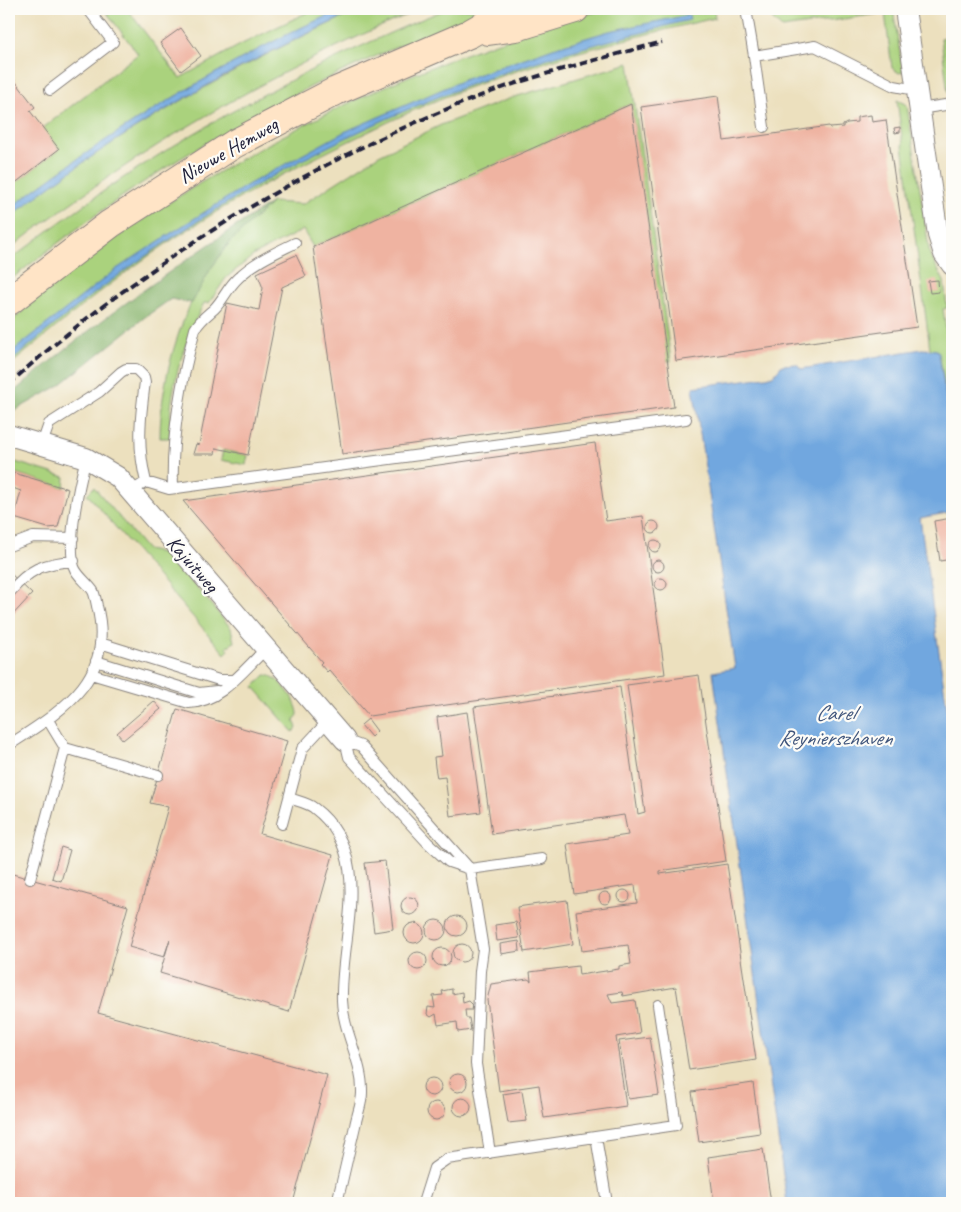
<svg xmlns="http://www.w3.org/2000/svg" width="961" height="1212" font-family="Caveat,sans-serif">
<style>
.green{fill:#aad27d;stroke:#667a5c}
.forest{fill:#87b46c;stroke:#546b54}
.water{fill:#71a7df;stroke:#4a648d}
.building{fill:#efb3a1}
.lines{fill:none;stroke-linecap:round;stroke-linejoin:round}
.service-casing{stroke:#87817c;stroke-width:12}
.minor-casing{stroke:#87817c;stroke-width:22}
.secondary-casing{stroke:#87817c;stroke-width:30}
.service{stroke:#fff;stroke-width:10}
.minor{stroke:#fff;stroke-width:20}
.secondary{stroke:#ffe4c6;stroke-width:28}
.rail{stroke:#22223b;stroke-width:4;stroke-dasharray:8 4;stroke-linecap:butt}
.labels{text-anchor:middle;stroke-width:4.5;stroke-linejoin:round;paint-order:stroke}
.street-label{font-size:21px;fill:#22223b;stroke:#fdfcf7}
.water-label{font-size:22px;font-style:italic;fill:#42577d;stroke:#fdfcf7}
</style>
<rect width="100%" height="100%" fill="#fdfcf7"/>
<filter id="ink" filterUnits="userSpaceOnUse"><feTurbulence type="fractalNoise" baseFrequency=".02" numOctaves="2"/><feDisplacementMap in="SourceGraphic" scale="10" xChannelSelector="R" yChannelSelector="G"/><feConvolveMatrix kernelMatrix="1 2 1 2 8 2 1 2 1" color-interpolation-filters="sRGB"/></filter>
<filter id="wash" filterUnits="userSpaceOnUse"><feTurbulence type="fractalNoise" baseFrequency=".0096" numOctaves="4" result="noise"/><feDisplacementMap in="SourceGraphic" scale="20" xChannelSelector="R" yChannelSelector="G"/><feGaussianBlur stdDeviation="1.12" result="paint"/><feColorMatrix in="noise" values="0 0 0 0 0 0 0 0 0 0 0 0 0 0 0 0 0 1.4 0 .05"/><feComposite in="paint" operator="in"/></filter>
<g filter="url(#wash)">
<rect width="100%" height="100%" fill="#ece0be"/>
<path class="green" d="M104,9H127L180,78L242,44L314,9H344C293,29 246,56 198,83C132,121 69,163 9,209V188L59,149L43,128L138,54Z
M361,9H421C270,72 139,149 9,249V218C115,132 237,66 361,9Z
M446,9H491C377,52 266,104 162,170C109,204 58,242 9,281V261C146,152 285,76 446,9Z
M607,9H714L715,18C633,37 552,57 473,86C426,103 382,125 337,147C291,170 244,194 200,222C132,264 70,315 9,366V324C51,283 101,248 150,215C291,122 443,52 607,9Z
M769,9H893L903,72L899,73L892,68L885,13L782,28L771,18Z
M952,36V92L948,93L941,38Z
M629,63L671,361H667L631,104L313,247L303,230L254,255L226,278L209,303H204C183,344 168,392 170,438H160C160,374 186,290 230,242C243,228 258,216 272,202L303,204L379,155L441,125L511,98Z
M897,100L907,105L930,255L944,281L947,308L943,309L952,371V396L947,397L939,354L937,350L930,349Z
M223,450L248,455L246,465L221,460Z
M9,460L65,477L64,488L9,471Z
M94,487L147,550L168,554L231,628L234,642L227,647L229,650L225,654L87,494Z
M265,675C278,674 299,703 298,715L294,720L297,728L293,732L254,687Z"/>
<path class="forest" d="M272,202L229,243L210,270L192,303L171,299L145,317L60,385L9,414V396C91,324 181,263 272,202Z"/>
<path class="water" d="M344,9H361C237,64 114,133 9,218V209C69,163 132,121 198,83C246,56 293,29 344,9Z
M689,15L690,20C675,23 660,28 645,32C405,88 195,201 9,363V354L115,270L168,235L249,184L344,132L468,78L553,48L609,31Z
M922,349L937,350L939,354L952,436V512L920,518L952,744V1203H787L713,672L735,668L693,387L773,376L782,365L797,364L801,369Z"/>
<g id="blocks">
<path class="building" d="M181,28L201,56L181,71L160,43Z
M9,73L35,107L30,111L59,149L9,188Z
M718,96L724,141L829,126L830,128L843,127V125L847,123L857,122V117L871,115L872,122L886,120L917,327L676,361L641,107Z
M631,104L674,407L342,454L313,247Z
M900,127V132L895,133L894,128Z
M296,255L306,276L282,287L248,455L216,448L215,454H193L196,444L199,445L227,303L259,310L263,288L257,273Z
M938,280L939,292L930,293L928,281Z
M595,443L606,521L643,516L665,674L369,716L329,670L327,672L320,664L322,662L183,501Z
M14,473L68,489L58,527L48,528L14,518L21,491L10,487Z
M952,518V559L940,561L934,521Z
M647 527a6 6 0 1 1 12 0a6 6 0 1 1-12 0Z
M649 546a6 6 0 1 1 12 0a6 6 0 1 1-12 0Z
M652 566a6 6 0 1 1 12 0a6 6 0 1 1-12 0Z
M9,572L32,594L9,619Z
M655 584a6 6 0 1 1 12 0a6 6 0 1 1-12 0Z
M699,675L726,861L660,871V874L727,864L756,1060L689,1070L676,987L623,996L622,992L608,994L612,1003L635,1000L640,1033L616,1037L626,1106L544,1118L539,1085L499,1091L487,1000L491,984L528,979L531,981L530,972L578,966L579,975L619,969V966L631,964L628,945L582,951L576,911L637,903L635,885L574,894L567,844L628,835L624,815L492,834L474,707L620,687L638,814L645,812L627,685Z
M154,701L161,709L123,740L117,733Z
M177,709L287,741L260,834L333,855L289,1012L160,973L170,939L164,957L129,947L168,807L150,803Z
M467,712L481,812L450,816L445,777L437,778L435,767L434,757L442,756L437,717Z
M368,719L377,731L371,737L361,725Z
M61,847L70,850L61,881L52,878Z
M385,861L393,929L374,932L365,863Z
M9,873L128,906L98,1013L327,1075L293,1203H9Z
M618 896a6 6 0 1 1 12 0a6 6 0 1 1-12 0Z
M599 898a6 6 0 1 1 12 0a6 6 0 1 1-12 0Z
M401 906a9 9 0 1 1 18 0a9 9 0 1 1-18 0Z
M567,900L573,944L524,952L517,907Z
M447 926a10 10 0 1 1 20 0a10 10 0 1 1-20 0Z
M426 930a10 10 0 1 1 20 0a10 10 0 1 1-20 0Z
M516,922L519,938L497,941L495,925Z
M404 933a10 10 0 1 1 20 0a10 10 0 1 1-20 0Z
M519,941L520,951L501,954L500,944Z
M453 953a9 9 0 1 1 18 0a9 9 0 1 1-18 0Z
M433 957a9 9 0 1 1 18 0a9 9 0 1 1-18 0Z
M409 961a9 9 0 1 1 18 0a9 9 0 1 1-18 0Z
M452,989V994L462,992L463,1003L469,1001L473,1005L472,1010H465L466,1018H469L471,1030L458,1032L457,1022L438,1025L436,1014L431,1017L427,1014L428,1007L435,1008L433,996L443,995L442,991Z
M650,1037L659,1095L628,1099L619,1041Z
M449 1083a9 9 0 1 1 18 0a9 9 0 1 1-18 0Z
M423 1087a9 9 0 1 1 18 0a9 9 0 1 1-18 0Z
M753,1083L760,1133L699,1142L692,1092Z
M522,1091L527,1121L508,1123L503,1094Z
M453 1107a9 9 0 1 1 18 0a9 9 0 1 1-18 0Z
M427 1111a9 9 0 1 1 18 0a9 9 0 1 1-18 0Z
M763,1149L771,1203H714L708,1157Z"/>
</g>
</g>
<g filter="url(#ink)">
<use href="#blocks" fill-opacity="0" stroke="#87817c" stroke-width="1"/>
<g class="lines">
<g class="service-casing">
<path id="service" d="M746,9L754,56L815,46L894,86L916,90
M754,56L764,127
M50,90L113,42L88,9
M919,109L952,104
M42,444L49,424L99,392L121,372L126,369H136L144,377L145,382C140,419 137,446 146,482
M173,488C171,434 181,381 195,329C200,320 206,316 214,309C223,300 228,287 238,278C254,262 275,253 295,243
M130,492L146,482L169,489L686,419
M9,546L33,537L73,538
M9,593C29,569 43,563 74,561
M100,643L219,680H233
M96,661L199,693L217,691
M91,674L189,703C221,702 244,669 266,649
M48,720L65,748L158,775
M345,740L361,746L470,869L483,949L480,971L476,1064L490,1153
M345,740L349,757L428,843L449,862L470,869L542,859
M9,745C61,711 116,680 97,606C96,601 95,595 93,591C88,583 77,576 74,567C67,540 79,485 86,458
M289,798C297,801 308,803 314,808C376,855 340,936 342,1000C343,1033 363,1061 362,1093C362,1103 357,1115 355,1126C349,1152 343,1177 337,1203
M282,824L302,749L329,720
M30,879L65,748
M596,1137L607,1203
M423,1203L434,1168L447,1159L676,1125L658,1005"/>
</g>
<g class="minor-casing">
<path id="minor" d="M905,9L938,235L944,254L952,265
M9,435L86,458L118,477L345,740"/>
</g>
<g class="secondary-casing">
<path id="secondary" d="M488,31L516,27L575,9
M9,301L110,224L234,144L336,91L469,34L513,9"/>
</g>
<use href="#service" class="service"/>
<use href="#minor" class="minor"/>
<use href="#secondary" class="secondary"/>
<path class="rail" d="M9,384C146,260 315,158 488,93C545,72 604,58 662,42"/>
</g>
</g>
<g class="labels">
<g class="street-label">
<text transform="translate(228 150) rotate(-30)" y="7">Nieuwe Hemweg</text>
<text transform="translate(193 564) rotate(49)" y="7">Kajuitweg</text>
</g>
<g class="water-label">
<text x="835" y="720">Carel<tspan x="835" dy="25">Reynierszhaven</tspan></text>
</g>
</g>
<rect width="961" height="1212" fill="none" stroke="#fdfcf7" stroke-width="30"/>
</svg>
